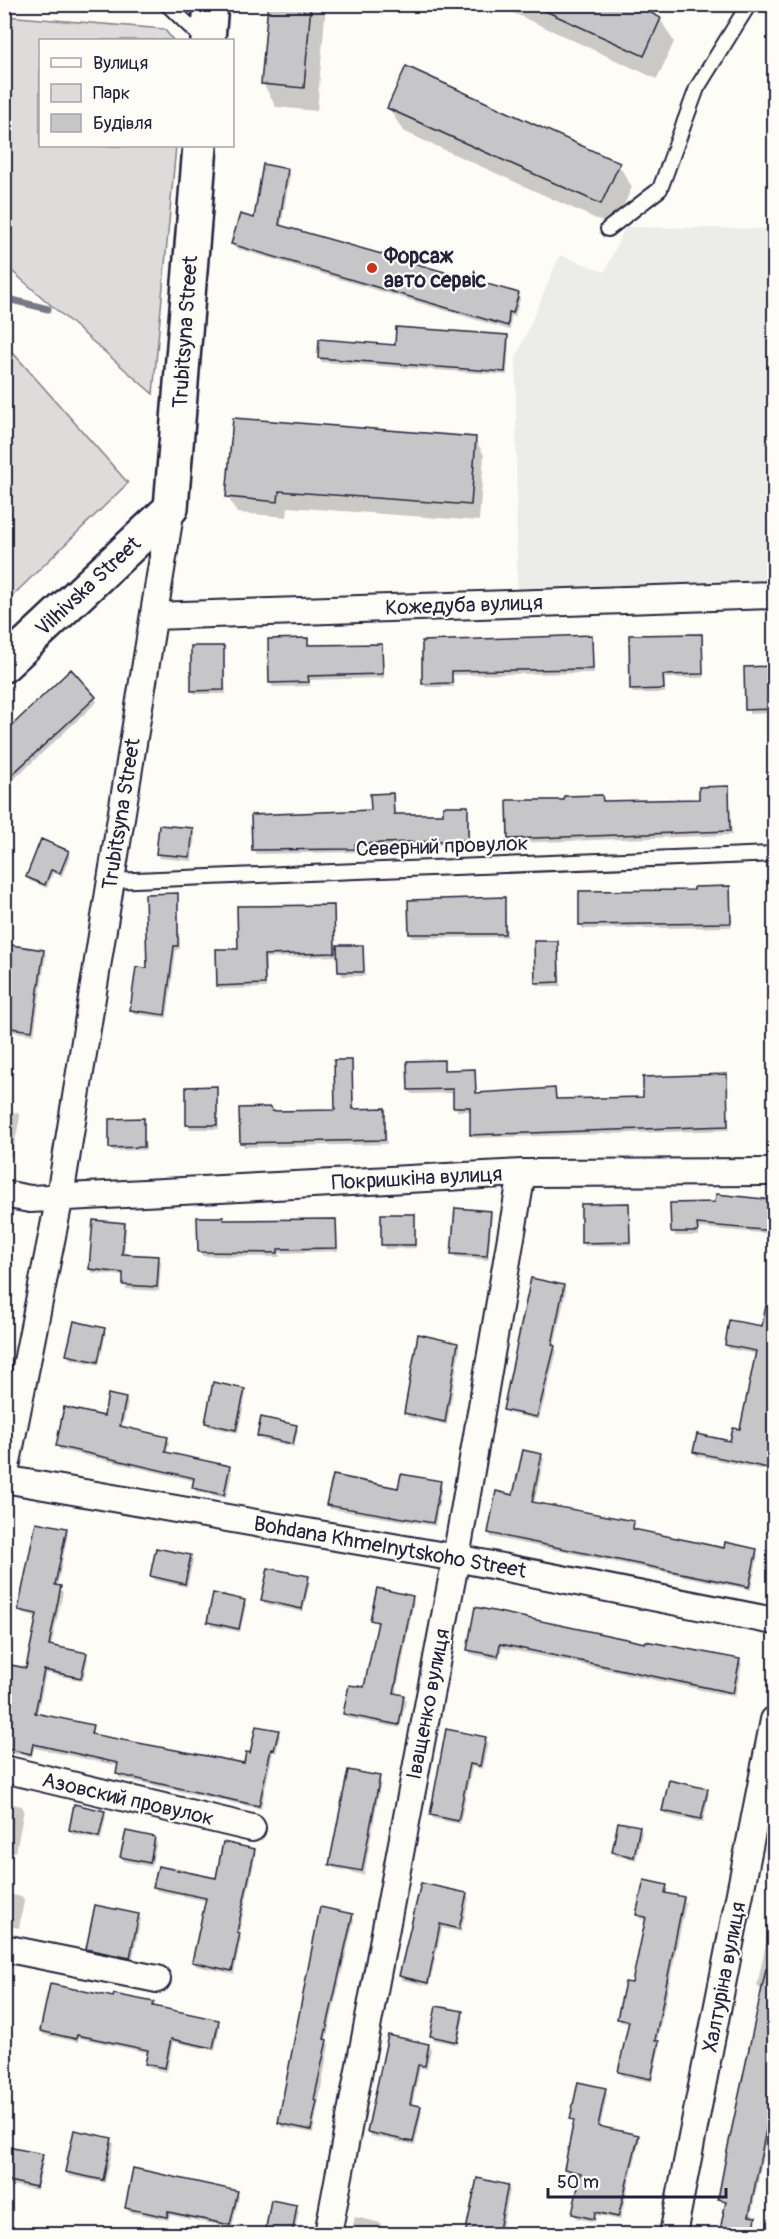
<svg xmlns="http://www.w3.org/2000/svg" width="779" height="2239" font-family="Pangolin,sans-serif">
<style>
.built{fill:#ecece9}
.green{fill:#dddcdb;stroke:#807f8b;stroke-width:1.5}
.shadow{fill:#0003}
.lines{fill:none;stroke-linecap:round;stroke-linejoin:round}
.stream{stroke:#787885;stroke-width:7}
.building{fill:#c6c6c8;stroke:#22223b;stroke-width:1.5}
.lane-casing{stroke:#22223b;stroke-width:18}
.street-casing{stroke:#22223b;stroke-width:30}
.secondary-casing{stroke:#22223b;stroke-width:38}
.lane{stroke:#fdfcf7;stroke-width:14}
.street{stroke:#fdfcf7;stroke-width:26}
.secondary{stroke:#fdfcf7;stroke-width:33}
.poi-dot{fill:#c8321e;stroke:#fdfcf7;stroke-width:2}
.labels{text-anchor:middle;stroke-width:4.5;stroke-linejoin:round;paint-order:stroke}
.poi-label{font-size:21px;font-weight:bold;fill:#22223b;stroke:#fdfcf7;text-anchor:start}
.street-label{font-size:21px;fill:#22223b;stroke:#fdfcf7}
</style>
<rect width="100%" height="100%" fill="#fdfcf7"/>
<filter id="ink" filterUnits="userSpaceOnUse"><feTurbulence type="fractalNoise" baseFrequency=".0167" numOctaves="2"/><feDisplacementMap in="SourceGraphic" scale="12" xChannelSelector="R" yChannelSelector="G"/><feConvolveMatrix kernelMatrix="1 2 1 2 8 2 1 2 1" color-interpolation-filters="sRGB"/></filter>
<g filter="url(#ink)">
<path class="built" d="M625,227L774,229V580L517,589L516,358L560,255L605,272Z"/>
<path class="green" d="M5,16L164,29L173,40H40V146H176L153,394L5,265Z
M5,351L14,354L128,483L5,603Z"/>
<path class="shadow" d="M270,4H326L317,111L276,107L263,83Z
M494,4H629L660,19L674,42L657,79Z
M389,108L618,164L632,187L614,227L403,131Z
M287,170L290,175L281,227L518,294L520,299L515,317L511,316L510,330L235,248L232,243L255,220Z
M507,337L509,341L507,375L321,362L319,358L397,346Z
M475,439L484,455L479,521L288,507L287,517L237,513L228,497Z
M701,635L704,678H665V693H633L631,689Z
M591,636L594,673L453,675L454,687H426L424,683L423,643Z
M307,640L309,647L381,645L384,678L310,680V686L273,687L270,682Z
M223,648L226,694H195L193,690Z
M746,668H774V713L749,714Z
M95,698L97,702L10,783L4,777Z
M728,787L732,835L511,843L509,839L566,801L602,796L604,803L701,801Z
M392,795L395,816L445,815L467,807L470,844L356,848V852L256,854L254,850L372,812Z
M192,830L195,834L192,861L159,858L157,854Z
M67,852L70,856L62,876L53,873L47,888L30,881L27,877Z
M729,888L732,927L583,929L581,925L695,891Z
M177,895L180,949L176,950L167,1018L134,1014L132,1010Z
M504,898L507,937L412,938L410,934Z
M333,906L336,947L363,946L365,976H342L339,956L266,958V988L220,989L218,985L239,950Z
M558,942L561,986H539L536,982Z
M4,946L43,951L46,955L34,1035L4,1030Z
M351,1061L355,1110L384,1109L387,1144L244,1147L242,1143L273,1113L337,1111Z
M443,1062L445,1071H475L477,1095L555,1090L557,1101L645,1099L726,1075L729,1130L474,1138L471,1111H457L454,1093L412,1094L409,1090Z
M216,1087L219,1129H190L188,1125Z
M4,1111L18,1113L20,1117L12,1157L4,1155Z
M143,1119L146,1150L113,1151L111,1147Z
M717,1196L774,1201V1234L699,1228V1236H675L672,1205L717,1204Z
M628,1205L631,1245L585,1246L583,1242Z
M490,1212L492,1216L488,1260L455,1257L453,1253Z
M414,1215L416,1248L385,1249L383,1245Z
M199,1219L224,1221H335L338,1251L279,1253L280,1257L202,1256Z
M124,1225L126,1229L124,1256L158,1258L161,1262L159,1291L126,1289L125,1276L93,1273L90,1269Z
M563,1287L566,1291L554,1347L557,1351L539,1420L507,1413L505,1409Z
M731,1322L774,1330V1472L697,1456L694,1452L732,1443L741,1431L757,1354L729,1349L726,1345Z
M104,1329L106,1333L99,1365L70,1359L68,1355Z
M457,1344L460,1348L447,1425L408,1417L405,1413Z
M244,1390L246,1394L238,1433L209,1427L206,1423Z
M126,1399L128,1403L122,1428L167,1438L169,1442L167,1454L229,1468L232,1472L226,1498L196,1492L195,1481L60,1450L57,1446L105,1417Z
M296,1426L298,1430L294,1447L261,1440L258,1436Z
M541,1455L544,1459L534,1504L633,1523L635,1531L725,1550L756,1551L758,1555L751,1590L491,1537L489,1533Z
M440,1483L442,1487L435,1526L330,1509L328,1505Z
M66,1530L68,1534L57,1587L63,1592L51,1647L86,1654L88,1658L83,1681L46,1673L37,1715L92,1727L93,1736L245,1765L251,1755L278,1732L280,1736L276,1753L273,1752L261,1809L120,1778L118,1774L119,1766L34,1748L32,1757L4,1752V1726L11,1695L7,1691L27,1670L38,1617L22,1614L20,1610Z
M190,1556L193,1560L187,1587L154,1580L152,1576Z
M308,1578L310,1582L303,1612L265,1604L263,1600Z
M412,1597L414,1601L396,1695L404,1697L406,1701L400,1728L347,1718L345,1714L365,1689L379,1625L372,1620Z
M244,1601L246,1605L240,1632L211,1626L209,1622Z
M476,1608L646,1645L739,1660L742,1664L735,1697L502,1648L499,1660L471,1654L468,1650Z
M485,1739L488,1743L482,1769L472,1767L460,1824L434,1819L431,1815Z
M379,1778L381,1782L364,1875L333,1868L331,1864Z
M707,1790L709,1794L703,1823L666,1815L664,1811Z
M4,1802L22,1806L24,1810L16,1852L4,1850Z
M104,1812L106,1816L101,1840L72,1834L70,1830Z
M639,1828L642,1832L636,1860L616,1856L613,1852Z
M154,1839L157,1843L151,1867L124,1861L122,1857Z
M254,1850L256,1854L239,1934L241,1938L234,1974L196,1966L194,1962L207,1901L157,1891L155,1887L217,1880Z
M422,1885L466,1894L469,1898L461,1932L442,1928L429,1986L402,1980L400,1976Z
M666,1886L667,1895L683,1899L686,1903L657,2042L660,2046L652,2082L622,2076L620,2072L630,2024L621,2022L618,2018L633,1985L647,1920L640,1919L638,1915Z
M4,1893L22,1897L24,1901L19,1928L4,1925Z
M774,1905V2099L751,2218L757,2223L755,2234H721L727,2204L720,2199L763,1991L757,1986Z
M138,1915L141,1919L132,1962L90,1953L87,1949Z
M352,1916L354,1920L326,2041L329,2045L313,2133L282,2127L280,2123Z
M114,1999L153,2004L155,2008L218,2021L220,2025L215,2051L173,2042L167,2072L149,2068L147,2064L149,2053L79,2038L78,2042L44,2035L42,2031Z
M462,2013L464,2017L458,2045L434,2040L431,2036Z
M429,2045L431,2049L427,2069L420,2068L412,2106L420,2107L422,2111L415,2145L371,2136L369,2132Z
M605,2090L607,2094L600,2128L638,2136L640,2140L620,2220L597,2215L595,2222L576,2218L574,2214L582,2176L568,2173L565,2169L574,2123L572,2119Z
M111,2140L114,2144L105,2183L69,2176L66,2172Z
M4,2148L42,2155L44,2159L37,2190L4,2184Z
M507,2186L510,2190L502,2228L472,2222Z
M237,2193L239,2197L232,2228L170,2215L168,2220L129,2212L126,2208Z
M296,2207L299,2211L294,2234H268L266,2232Z
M355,2217L381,2223L383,2227L421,2234H351Z"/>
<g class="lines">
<path class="stream" d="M4,298L48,309"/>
</g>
<path class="building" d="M268,4H311L304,88L261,84Z
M530,4H633L661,18L644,56Z
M406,66L620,163L601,204L387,108Z
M263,164L288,169L279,225L519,293L513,313L509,312L508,326L231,244L240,214L254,218Z
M396,327L508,335L505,372L318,358L319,339L395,345Z
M233,418L476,437L471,505L279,491L278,502L226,497Z
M702,634L703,674L663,675L664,689L630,690L629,635Z
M592,635L593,669L452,671V683L422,684V641Z
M308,638V645L382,644L383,674L308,676L309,682L269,683L268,639Z
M191,646H224V690L191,691Z
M774,666V709L745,710L744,667Z
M71,669L96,697L4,782V733Z
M729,786L730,831L508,839L507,800H564V796L602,795L603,801L699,799V787Z
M393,793L394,814H443V806H468V840L355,844V849L252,850L251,815L371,810L370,794Z
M159,825L193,828L190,857L156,854Z
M41,839L69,851L60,873L51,870L45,885L26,877Z
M730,886L731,923L579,925V891L694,890V887Z
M178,893V946H174L165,1015L130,1010L136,967L147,968L145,894Z
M505,897V934H409L408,900Z
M334,905L335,953L264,955L265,984L217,986L216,949H238L237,906Z
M534,941H558L559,982L535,983Z
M4,944L44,950L32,1031L4,1027Z
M337,945H363L364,972H338Z
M334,1060H352L353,1109L385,1108V1140L240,1143L239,1108L271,1107L272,1111L335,1110Z
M444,1060V1070L475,1069L476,1093L555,1088L556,1099L643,1097V1077L727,1074L728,1126L470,1135V1107H453V1089L408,1090L407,1061Z
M217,1086V1125H186V1087Z
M144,1118V1147L109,1148V1119Z
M716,1194L774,1200V1231L697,1224L698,1232H671L670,1203L715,1202Z
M629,1203L630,1242L581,1243V1204Z
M455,1208L491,1211L487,1256L451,1254Z
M381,1214H415V1245H381Z
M197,1217H223V1220L336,1219L337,1248L278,1249V1253L198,1252Z
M93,1220L125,1223L122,1254L159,1256L157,1287L123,1285V1273L89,1269Z
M531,1278L564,1285L552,1345L555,1346L537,1417L503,1410Z
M766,1305L774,1306V1456L772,1469L693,1452L697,1434L730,1441L733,1428L740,1429L756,1351L725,1345L729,1320L762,1326Z
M74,1321L105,1328L98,1362L66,1355Z
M418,1334L458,1343L445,1422L404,1413Z
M213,1382L245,1389L236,1430L205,1423Z
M108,1394L126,1398L120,1426L168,1437L165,1452L230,1466L224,1495L192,1488L194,1478L56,1446L64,1407L104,1416Z
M261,1417L297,1425L293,1444L257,1436Z
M523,1450L542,1454L532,1502L634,1521L633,1529L724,1548L725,1542L757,1549L749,1587L488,1533L496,1491L513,1495Z
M401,1474L441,1481L433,1523L326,1505L333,1475L398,1488Z
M36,1522L67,1528L55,1585L61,1586L49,1645L87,1653L81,1678L44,1670L35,1713L93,1725L91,1734L244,1763L246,1752L250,1753L256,1726L279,1730L274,1750L271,1749L259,1806L116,1774L118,1763L33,1744L31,1754L4,1748V1719L10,1692L5,1691L11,1665L26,1668L37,1614L18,1610Z
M156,1548L191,1555L185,1584L150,1576Z
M268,1568L309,1576L302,1609L261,1600Z
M377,1588L413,1596L394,1693L404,1695L399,1725L343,1714L349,1685L364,1687L378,1622L370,1620Z
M213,1593L245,1600L239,1629L207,1622Z
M475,1607L645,1643V1641L740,1659L733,1693L500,1644L498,1656L467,1650Z
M446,1729L486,1737L480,1766L470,1764L458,1821L430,1815Z
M348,1770L380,1776L362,1871L329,1865Z
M669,1780L708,1789L701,1819L662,1811Z
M74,1804L105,1811L99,1837L69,1830Z
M618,1822L640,1826L634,1857L612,1852Z
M126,1831L155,1837L150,1863L120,1857Z
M223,1842L255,1849L237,1932L240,1933L232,1971L192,1962L206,1898L153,1887L158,1866L216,1878Z
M644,1880L667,1885L665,1893L684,1897L655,2040L659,2041L651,2079L618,2072L629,2021L617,2019L625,1982L632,1983L646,1917L636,1915Z
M421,1883L467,1893L459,1929L440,1924L428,1983L399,1976Z
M95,1905L139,1914L130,1958L86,1949Z
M320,1907L353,1914L324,2039L327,2040L314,2100L317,2101L311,2130L278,2123Z
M766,1969L774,1970V2089L749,2216L756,2217L753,2235H719L726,2201L718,2199L727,2151Z
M50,1984L113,1997L114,1994L154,2002L153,2006L219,2020L213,2048L171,2039L165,2068L145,2064L148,2050L77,2035L76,2039L40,2031Z
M436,2006L463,2011L457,2042L430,2036Z
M388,2035L429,2044L425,2066L418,2065L410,2104L421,2106L413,2142L367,2132Z
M578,2082L606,2088L598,2126L639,2135L618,2217L595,2212L594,2219L572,2214L581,2173L564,2169L574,2120L570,2119Z
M74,2130L112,2138L103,2180L65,2172Z
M8,2147L43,2154L36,2187L4,2180Z
M133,2168L238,2191L230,2225L168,2212L167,2217L125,2208Z
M477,2178L508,2185L498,2235H465Z
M271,2200L297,2205L292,2235L265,2233Z"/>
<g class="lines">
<g class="lane-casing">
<path id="lane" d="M167,4L204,40
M608,229L660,189L697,88L749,4
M111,881L774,854"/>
</g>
<g class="street-casing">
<path id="street" d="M154,616L774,595
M4,1194L30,1199L522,1173L774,1172
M4,1477L60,1196L171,508
M4,1479L456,1558L774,1621
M4,1769L252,1828
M4,1948L157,1979
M328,2234L456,1558L522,1173
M673,2234L774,1720"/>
</g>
<g class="secondary-casing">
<path id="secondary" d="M208,40L211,4
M4,665L171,508L200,146"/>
</g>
<use href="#lane" class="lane"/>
<use href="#street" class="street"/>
<use href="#secondary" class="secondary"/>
</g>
</g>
<circle class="poi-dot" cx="372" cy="268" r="6"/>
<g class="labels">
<g class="poi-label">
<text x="384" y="263">Форсаж<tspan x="384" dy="24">авто сервіс</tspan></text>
</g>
<g class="street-label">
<text transform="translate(185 332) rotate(-86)" y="7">Trubitsyna Street</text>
<text transform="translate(88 586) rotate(-43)" y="7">Vilhivska Street</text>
<text transform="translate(464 605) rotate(-2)" y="7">Кожедуба вулиця</text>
<text transform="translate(121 814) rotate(-81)" y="7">Trubitsyna Street</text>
<text transform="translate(442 846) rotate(-2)" y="7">Северний провулок</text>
<text transform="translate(417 1178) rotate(-3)" y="7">Покришкіна вулиця</text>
<text transform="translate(390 1547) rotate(10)" y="7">Bohdana Khmelnytskoho Street</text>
<text transform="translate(428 1704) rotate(-79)" y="7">Іващенко вулиця</text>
<text transform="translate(128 1799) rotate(13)" y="7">Азовский провулок</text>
<text transform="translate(724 1977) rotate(-79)" y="7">Халтуріна вулиця</text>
</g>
</g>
<rect width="779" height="2239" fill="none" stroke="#fdfcf7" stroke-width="24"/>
<rect x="12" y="12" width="755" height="2215" fill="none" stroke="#22223b" stroke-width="2" filter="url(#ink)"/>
<rect x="39" y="39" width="195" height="108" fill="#fdfcf7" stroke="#a5a5ac" stroke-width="1.5"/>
<rect x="51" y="58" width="30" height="9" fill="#fdfcf7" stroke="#a5a5ac" stroke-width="1.5"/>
<text x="93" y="69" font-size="18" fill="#22223b">Вулиця</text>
<rect x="51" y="84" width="30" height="18" fill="#dddcdb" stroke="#a5a5ac" stroke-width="1.5"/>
<text x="93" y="99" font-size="18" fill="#22223b">Парк</text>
<rect x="51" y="114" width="30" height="18" fill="#c6c6c8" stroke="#a5a5ac" stroke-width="1.5"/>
<text x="93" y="129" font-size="18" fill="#22223b">Будівля</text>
<path d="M548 2188v9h178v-9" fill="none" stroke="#22223b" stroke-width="3"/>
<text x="557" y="2188" font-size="18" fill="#22223b" stroke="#fdfcf7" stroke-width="4.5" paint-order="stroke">50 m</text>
</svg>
